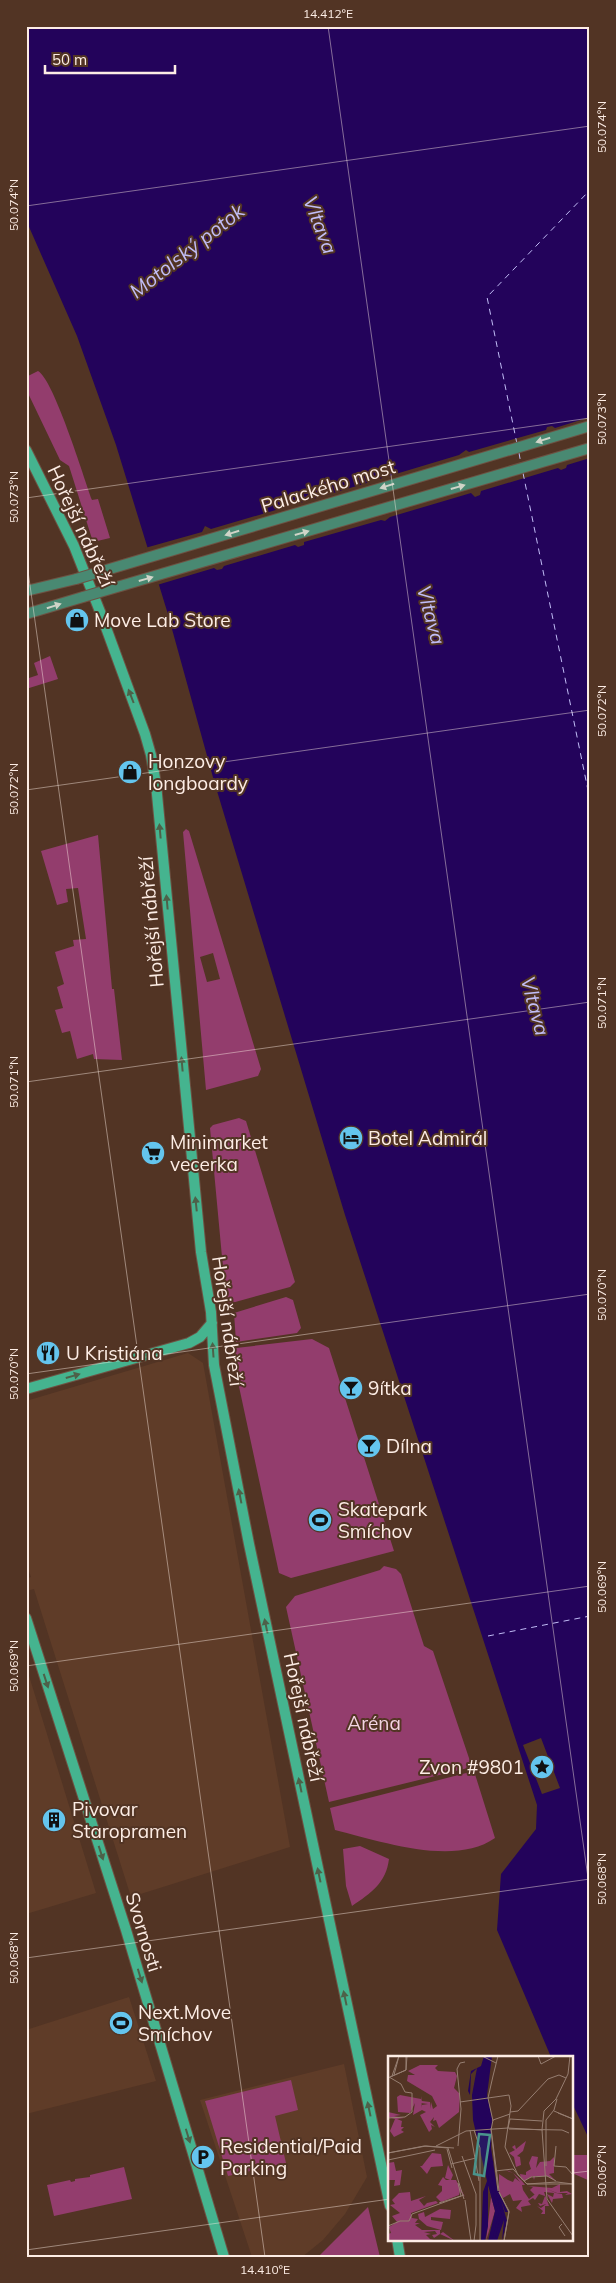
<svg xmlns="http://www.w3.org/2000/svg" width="616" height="2283" font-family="Mulish,sans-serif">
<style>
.built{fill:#5f3c28}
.green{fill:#933d6d;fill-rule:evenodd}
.water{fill:#23035b}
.pier{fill:#523424}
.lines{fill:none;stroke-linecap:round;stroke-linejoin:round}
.ferry{stroke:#c1bdf6;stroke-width:1;stroke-dasharray:6 5;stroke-linecap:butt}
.tertiary-casing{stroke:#6d5243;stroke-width:12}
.secondary-casing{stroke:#6d5243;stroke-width:12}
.tertiary{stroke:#498972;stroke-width:10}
.secondary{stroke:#45b48f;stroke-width:10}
.tertiary-bridge-casing{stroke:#6d5243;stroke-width:12;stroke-linecap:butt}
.tertiary-bridge{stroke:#498972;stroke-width:10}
.oneway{fill:#d0d4c8}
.oneway2{fill:#4d6149}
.ticks{fill:none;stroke:#fdede5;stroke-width:1;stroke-opacity:0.45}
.labels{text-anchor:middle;stroke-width:4;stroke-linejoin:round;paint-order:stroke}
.street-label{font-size:19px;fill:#fdede5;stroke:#523424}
.poi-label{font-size:19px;fill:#fdede5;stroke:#523424;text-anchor:start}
.park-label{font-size:19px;fill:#f3d4e3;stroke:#523424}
.water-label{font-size:20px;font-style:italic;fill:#c1bdf6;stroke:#523424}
.inset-river{fill:none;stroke:#23035b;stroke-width:2.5}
.inset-road{fill:none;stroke:#967e71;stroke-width:1}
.view{fill:#4a948c;fill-opacity:0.15;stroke:#4a948c;stroke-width:2.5}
.inset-edge{fill:none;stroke:#fdede5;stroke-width:2.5}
.neatline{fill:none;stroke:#fdede5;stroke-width:2}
.ticks-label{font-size:12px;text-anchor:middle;fill:#fdede5}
</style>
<rect width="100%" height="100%" fill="#523424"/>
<path class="built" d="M188,1353L203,1363L290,1847L131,1897L34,1589L26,1591V1579L31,1577L26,1563V1401Z
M26,1666L96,1893L26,1914Z
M129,1997L156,2081L26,2114V2030Z
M344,2064L367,2177L345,2214L323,2240L302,2257H252L200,2100Z"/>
<path class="green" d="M38,371C54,380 84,478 92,500L98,499L110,538L93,542L69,466L60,460L26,389V377Z
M50,656L58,679L26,689V679L38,675L34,663Z
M186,829L189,831L261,1069L258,1076L206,1090L183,832ZM213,953L220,979L207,982L200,957Z
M98,835L112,989H114L122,1060L94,1059L93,1054L77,1059L70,1031L62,1033L55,1010L63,1008L57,987L64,984L55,952L74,946L73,940L86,939L78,888L66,889L68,902L57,905L41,851Z
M239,1118L246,1121L295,1282L290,1287L228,1304L226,1300L210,1128L213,1125Z
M286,1297L293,1300L301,1328L297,1333L236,1342L234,1313Z
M312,1339L329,1348L394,1551L291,1578L279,1573L232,1354L236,1348Z
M384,1566L396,1569L401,1574L424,1646L433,1651L472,1767L329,1802L286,1607L295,1596L380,1570Z
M474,1771L495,1838C454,1867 380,1841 335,1830L330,1808Z
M360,1846L389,1859C386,1883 371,1893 352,1906L346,1886L343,1849Z
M291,2080L298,2110L275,2116L286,2163L228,2176L205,2101Z
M572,2155H590V2181L572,2173Z
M124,2167L132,2199L54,2216L47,2185L70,2180L71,2182L75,2181V2179L90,2177V2175Z
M368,2207L380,2257H318Z"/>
<path class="water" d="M26,26H590V2141L572,2103V2057H551L497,1930L501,1874L536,1829L537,1805L345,1215L214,781L167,611L116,445L77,336L26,220Z"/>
<path class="pier" d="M590,417V458L567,465L566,468L561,470L558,468L481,491L480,495L475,497L471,493L390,517L385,521L381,520L304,542V545L298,547L295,545L224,566L222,569L217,570L214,568L157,585L145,548L202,532L205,526L211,529L286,507L287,504L293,505L370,482L372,478L379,479L459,455L466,450L469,452L546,430L547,427L552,426L555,428Z
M541,1738L560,1788L542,1794L523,1745Z"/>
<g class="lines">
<path class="ferry" d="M517,444L487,297L590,190
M519,453L521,464
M523,473L590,800
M488,1636L590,1616"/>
<g class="tertiary-casing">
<path id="tertiary" d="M26,591L76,579
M26,614L83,597"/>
</g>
<g class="secondary-casing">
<path id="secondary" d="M26,450L74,546L101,614L145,734L151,755L156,784L201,1252L211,1312L214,1365L249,1544L390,2206
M26,1389L189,1343L200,1337L212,1323
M26,1618L126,1930L224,2257
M397,2239L400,2257"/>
</g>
<use href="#tertiary" class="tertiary"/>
<use href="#secondary" class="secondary"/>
<g class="tertiary-bridge-casing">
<path id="tertiary-bridge" d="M76,579L590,426
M83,597L590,448"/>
</g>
<use href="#tertiary-bridge" class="tertiary-bridge"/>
</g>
<defs><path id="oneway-solid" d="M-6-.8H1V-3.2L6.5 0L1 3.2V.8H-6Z" transform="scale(1.25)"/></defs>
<g class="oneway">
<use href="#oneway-solid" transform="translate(543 440) rotate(163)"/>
<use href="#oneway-solid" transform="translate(387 486) rotate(163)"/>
<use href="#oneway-solid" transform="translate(458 487) rotate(-16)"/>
<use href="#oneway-solid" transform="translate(232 533) rotate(163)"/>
<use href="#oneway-solid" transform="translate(302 533) rotate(-16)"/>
<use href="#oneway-solid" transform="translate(146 579) rotate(-16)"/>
<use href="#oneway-solid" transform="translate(54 606) rotate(-17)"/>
</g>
<g class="oneway2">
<use href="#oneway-solid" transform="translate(131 696) rotate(-111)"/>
<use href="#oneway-solid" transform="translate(160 831) rotate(-95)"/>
<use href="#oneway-solid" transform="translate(167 902) rotate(-95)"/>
<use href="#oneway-solid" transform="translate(182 1064) rotate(-95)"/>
<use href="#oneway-solid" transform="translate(196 1204) rotate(-96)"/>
<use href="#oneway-solid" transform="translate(213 1350) rotate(-94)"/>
<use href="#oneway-solid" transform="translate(73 1376) rotate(-16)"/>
<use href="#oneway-solid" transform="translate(240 1496) rotate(-101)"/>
<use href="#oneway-solid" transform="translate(266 1626) rotate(-102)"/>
<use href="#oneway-solid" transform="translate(46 1681) rotate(72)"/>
<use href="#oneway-solid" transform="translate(300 1785) rotate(-102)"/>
<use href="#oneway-solid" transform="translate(101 1853) rotate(72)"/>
<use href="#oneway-solid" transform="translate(319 1875) rotate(-102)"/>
<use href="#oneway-solid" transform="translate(140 1976) rotate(73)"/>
<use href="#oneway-solid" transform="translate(345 1998) rotate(-102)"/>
<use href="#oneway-solid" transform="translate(369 2109) rotate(-102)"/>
<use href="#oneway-solid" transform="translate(188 2136) rotate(73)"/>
</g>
<path class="ticks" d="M328,26L590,1892M26,206L590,126M26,498L590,418M26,557L265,2257M26,790L590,710M26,1082L590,1002M26,1374L590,1294M26,1666L590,1586M26,1958L590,1879M572,2173L590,2171M26,2250L390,2199"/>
<defs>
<g id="shop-disc" transform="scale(1.25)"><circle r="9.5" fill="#64c5ee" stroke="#523424"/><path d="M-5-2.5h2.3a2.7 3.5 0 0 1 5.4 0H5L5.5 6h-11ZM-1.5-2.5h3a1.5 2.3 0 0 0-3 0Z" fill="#111"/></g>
<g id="hotel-disc" transform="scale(1.25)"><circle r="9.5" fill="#64c5ee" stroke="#523424"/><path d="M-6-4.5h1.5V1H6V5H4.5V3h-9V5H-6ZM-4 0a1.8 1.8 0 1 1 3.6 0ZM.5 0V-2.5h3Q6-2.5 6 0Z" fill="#111"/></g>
<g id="supermarket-disc" transform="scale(1.25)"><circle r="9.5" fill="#64c5ee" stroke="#523424"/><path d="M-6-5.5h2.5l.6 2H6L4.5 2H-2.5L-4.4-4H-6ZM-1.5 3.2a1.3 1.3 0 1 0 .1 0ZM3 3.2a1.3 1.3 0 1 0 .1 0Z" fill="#111"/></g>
<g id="restaurant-disc" transform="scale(1.25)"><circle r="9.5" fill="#64c5ee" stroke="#523424"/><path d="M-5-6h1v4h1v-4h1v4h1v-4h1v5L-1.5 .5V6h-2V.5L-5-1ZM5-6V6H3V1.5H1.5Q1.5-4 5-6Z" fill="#111"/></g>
<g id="bar-disc" transform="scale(1.25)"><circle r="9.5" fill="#64c5ee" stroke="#523424"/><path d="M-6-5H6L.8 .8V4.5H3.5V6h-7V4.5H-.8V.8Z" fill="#111"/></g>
<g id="stadium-disc" transform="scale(1.25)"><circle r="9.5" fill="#64c5ee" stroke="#523424"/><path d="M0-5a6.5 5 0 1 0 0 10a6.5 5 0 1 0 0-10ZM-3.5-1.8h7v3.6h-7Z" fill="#111"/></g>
<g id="sight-disc" transform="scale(1.25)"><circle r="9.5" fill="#64c5ee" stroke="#523424"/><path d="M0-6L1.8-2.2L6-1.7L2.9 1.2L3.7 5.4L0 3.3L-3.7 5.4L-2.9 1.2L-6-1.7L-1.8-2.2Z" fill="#111"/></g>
<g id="building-disc" transform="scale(1.25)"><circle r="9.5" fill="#64c5ee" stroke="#523424"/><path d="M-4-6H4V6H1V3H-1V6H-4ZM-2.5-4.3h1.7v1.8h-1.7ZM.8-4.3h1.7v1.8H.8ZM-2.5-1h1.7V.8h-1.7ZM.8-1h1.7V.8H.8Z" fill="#111"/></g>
<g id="parking-disc" transform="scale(1.25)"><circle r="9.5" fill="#64c5ee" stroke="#523424"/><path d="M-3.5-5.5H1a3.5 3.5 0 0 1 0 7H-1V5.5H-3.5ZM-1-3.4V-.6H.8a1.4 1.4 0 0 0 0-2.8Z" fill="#111"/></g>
</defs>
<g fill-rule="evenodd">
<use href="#shop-disc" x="77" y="620"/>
<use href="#shop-disc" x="130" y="772"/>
<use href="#hotel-disc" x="351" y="1138"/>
<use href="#supermarket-disc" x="153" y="1153"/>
<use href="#restaurant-disc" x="48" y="1353"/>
<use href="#bar-disc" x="351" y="1388"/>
<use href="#bar-disc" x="369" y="1446"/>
<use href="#stadium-disc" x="320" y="1520"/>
<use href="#sight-disc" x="542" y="1767"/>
<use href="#building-disc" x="54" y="1820"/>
<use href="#stadium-disc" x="121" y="2023"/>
<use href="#parking-disc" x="203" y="2157"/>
</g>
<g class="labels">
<g class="street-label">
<text transform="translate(328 486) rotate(-17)" y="7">Palackého most</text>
<text transform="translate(81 526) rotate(65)" y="7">Hořejší nábřeží</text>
<text transform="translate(151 922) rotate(-95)" y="7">Hořejší nábřeží</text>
<text transform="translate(228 1321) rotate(82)" y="7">Hořejší nábřeží</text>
<text transform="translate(304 1717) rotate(78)" y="7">Hořejší nábřeží</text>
<text transform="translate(144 1932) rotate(73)" y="7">Svornosti</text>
</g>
<g class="poi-label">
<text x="94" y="627">Move Lab Store</text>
<text x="148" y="768">Honzovy<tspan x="148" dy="22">longboardy</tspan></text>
<text x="368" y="1145">Botel Admirál</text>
<text x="170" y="1149">Minimarket<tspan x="170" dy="22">vecerka</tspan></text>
<text x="66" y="1360">U Kristiána</text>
<text x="368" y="1395">9ítka</text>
<text x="386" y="1453">Dílna</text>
<text x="338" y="1516">Skatepark<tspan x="338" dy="22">Smíchov</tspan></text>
<text x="524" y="1774" text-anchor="end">Zvon #9801</text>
<text x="72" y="1816">Pivovar<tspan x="72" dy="22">Staropramen</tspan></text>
<text x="138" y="2019">Next.Move<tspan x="138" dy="22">Smíchov</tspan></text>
<text x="220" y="2153">Residential/Paid<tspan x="220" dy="22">Parking</tspan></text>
</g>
<g class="park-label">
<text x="374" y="1730">Aréna</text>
</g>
<g class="water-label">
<text transform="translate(320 225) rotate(69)" y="7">Vltava</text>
<text transform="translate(187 251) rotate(-38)" y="7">Motolský potok</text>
<text transform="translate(431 615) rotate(75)" y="7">Vltava</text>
<text transform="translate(535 1006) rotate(75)" y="7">Vltava</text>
</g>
</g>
<g transform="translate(388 2056)">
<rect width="185" height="185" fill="#523424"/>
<path d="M32,9H50L47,12L50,15L67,16L69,20L66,32L72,38L71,56L51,72L48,64L45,65L46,61L42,66L47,71L43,69L44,73L41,76L32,59L38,56L34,54L25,59L27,47L22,57L10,56L9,41L12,39L33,43L34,52V49L40,48L33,47L34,40V45L42,46V53L43,46L45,53L49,50L44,40L19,25L20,19H27L20,15ZM0,56L13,59L6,60L16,62L9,63L14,65L13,71H16L13,74L16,76L6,81L2,75L7,63L0,61ZM138,85L135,95L129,100L132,101L133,109L128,111L126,101L121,97L127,94L124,91L127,89L128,93ZM44,97L53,98L55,110L43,111L39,118L32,110H23H34ZM144,100L150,101L148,112L152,106L162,105L166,101V117L161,118L168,125L159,120H147L146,124L145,120L136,125L133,123L132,118L138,119V116L143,113L141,107ZM6,106L8,115L14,114L12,129L6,130L7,124H0V107ZM60,109L65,119L63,124H68L77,141L72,135L71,139L53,146L48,141L54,135V130L50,129L55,121L58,124H62L57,122ZM117,114L121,115L125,117L134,125L137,129H134L135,134L141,143L151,135L147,139L142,134L145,131L140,130L164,132L172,128V136L179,135L184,138L177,139L180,137H169L159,133L168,137L174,138L175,142L165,143L164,147L159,138L165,141L166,137L156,136L161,150H157V158H153L155,155L149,150L153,152L158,148L152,150L150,147L154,148L157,140L151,138L147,144L145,142L140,145L143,149L133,151L134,156L128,152L134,144L125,145L122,138L115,142L111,136V118L120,124L125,126L127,122L132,126L125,117ZM100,129L107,155L98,185L103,141ZM22,136L23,145L38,140L31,144L36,150L39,147L48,145L50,147L23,157L24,162L30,163L27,167H32L27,169L34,174H52V178L55,176L67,185L52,178L46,182L44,179L49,178L47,175L36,176L43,178L38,179L42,183L50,185H0V178L3,177L1,171L9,166L4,160L12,157L2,149L7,148L4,144L11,137ZM52,153L63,154L62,163L43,161V164L55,166L53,174L39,170L31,163L30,158L36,156L37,161Z" fill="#933d6d"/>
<path d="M96,0H104L99,39L104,62L103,92L109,132L120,156H117L113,144L119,165L114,185L116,164L109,185H100L107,155L100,129V170L97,185H93L95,136L99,125L85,64L84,39L89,12L83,18L82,39L80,35L83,15L93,10Z" fill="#23035b"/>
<path class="inset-river" d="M102,82L99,84L101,116L112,158L105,185M96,108L104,107L101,130"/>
<path class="inset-road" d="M94,0L108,7M150,0L153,8L168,0M182,0L180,18L168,43L156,55L154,74L159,143L185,180M6,19L11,0M4,20L11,0M105,20L100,42L105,65M105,20L110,0M2,21L18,14V0M0,22L18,14L19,0M72,46L121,39L123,50L117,91L130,119L139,128H185M166,55L185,63M122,56L130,55L160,23L171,19L178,22M170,57L185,63M0,62L17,61L24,56V37L17,36L13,28L1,21M103,72L111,135M119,72L155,74M121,73L174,74L181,77M82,74L91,125M86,74L92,92V185M48,90L78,75L120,72L122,63L154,65M70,90L73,53L69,13L72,7L77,6M168,90L166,110L178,111L185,119M60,92L76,143M59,93L64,112M0,97L36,90L60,92M0,97L38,90L66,92M74,100L88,138V169M0,104L47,94M63,108L88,102M158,110V64L166,54L169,43M125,113L139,128L169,126L185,128M107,115L125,113M136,125L143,121L159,120L168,125M110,135L103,74L105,64L122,58M111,136L121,155L116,185M111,136L121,156L116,185M77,144L83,185M51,147L73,140L70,127M174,168L171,171L177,180M0,170L12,165H21L24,158L76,139M86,185L88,169"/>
<path class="view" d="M91,78L102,79L96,120L86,118Z"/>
<rect width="185" height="185" class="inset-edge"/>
</g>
<rect width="616" height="2283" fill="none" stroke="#523424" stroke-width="55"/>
<path d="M45 65v8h130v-8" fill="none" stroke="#fdede5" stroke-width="2.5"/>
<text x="52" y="65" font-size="15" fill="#fdede5" stroke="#523424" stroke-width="4" paint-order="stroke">50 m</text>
<rect x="28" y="28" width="560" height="2228" class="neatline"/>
<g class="ticks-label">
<text x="328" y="18">14.412°E</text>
<text transform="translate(602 127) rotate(-90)" y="4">50.074°N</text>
<text transform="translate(14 205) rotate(-90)" y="4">50.074°N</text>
<text transform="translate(602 419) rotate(-90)" y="4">50.073°N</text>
<text transform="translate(14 497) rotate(-90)" y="4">50.073°N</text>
<text transform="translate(602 711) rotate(-90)" y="4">50.072°N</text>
<text transform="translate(14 789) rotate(-90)" y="4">50.072°N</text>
<text transform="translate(602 1003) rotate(-90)" y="4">50.071°N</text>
<text transform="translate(14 1082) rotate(-90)" y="4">50.071°N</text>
<text transform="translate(602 1295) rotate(-90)" y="4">50.070°N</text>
<text transform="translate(14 1374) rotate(-90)" y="4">50.070°N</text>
<text transform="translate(602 1587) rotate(-90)" y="4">50.069°N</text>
<text transform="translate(14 1666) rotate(-90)" y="4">50.069°N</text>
<text transform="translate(602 1879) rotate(-90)" y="4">50.068°N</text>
<text transform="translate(14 1958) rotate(-90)" y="4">50.068°N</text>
<text transform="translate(602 2171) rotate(-90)" y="4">50.067°N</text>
<text x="265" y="2274">14.410°E</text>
</g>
</svg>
